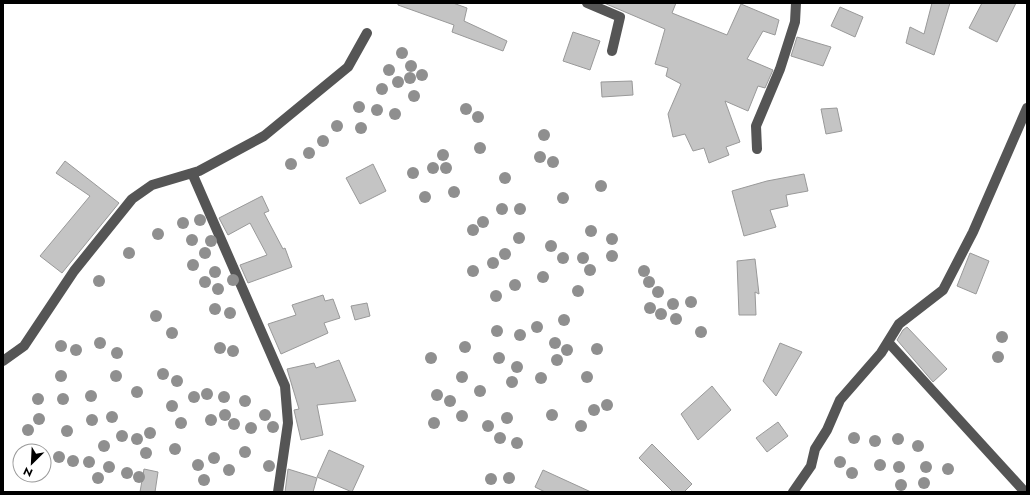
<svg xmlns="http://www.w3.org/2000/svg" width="1030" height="495" font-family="Jost,sans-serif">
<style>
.building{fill:#c4c4c4;stroke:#999}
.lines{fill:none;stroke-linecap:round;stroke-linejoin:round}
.minor{stroke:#555;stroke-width:10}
.tree{fill:#8f8f8f}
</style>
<rect width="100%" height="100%" fill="#fff"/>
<path class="building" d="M398,3H453L467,8L464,21L507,41L503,51L452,32L454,25L398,5Z
M604,3H676L672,13L727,35L741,4L779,20L775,35L763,31L747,59L773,70L765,88L758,86L748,111L725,101L740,142L726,147L729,155L709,163L704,148L693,151L685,134L673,137L668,114L681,84L666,76L668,68L655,64L665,29Z
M932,3H950L934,55L906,43L910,27L924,34Z
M982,3H1016L997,42L969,28Z
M840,7L863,17L855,37L831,26Z
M573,32L600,41L590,70L563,61Z
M797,37L831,47L823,66L791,56Z
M632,81L633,95L602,97L601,82Z
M837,108L842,131L826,134L821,109Z
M65,161L119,203L62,273L40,256L90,196L56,173Z
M373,164L386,191L360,204L346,178Z
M804,174L808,191L786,195L788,206L770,210L776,227L744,236L732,191L767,181Z
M262,196L269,211L264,213L283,249L285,248L292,267L248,283L240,265L267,255L250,223L228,235L219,218Z
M970,253L989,261L976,294L957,286Z
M755,259L759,294L755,292L756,315H739L737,261Z
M323,295L325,301L333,299L340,318L324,323L328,333L281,354L268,324L296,315L292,305Z
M367,303L370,316L355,320L351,306Z
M907,327L947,369L933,382L897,340L903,330Z
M780,343L802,352L776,396L763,381Z
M339,360L356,401L317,405L323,435L301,440L294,410L299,409L287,369L314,363L316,368Z
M712,386L731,410L698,440L681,414Z
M778,422L788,436L767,452L756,438Z
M652,444L692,484L684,492H673L639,458Z
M329,450L364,466L352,492L317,477Z
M144,469L158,472L155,492H140Z
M288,469L317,478L313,492H285Z
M543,470L591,492H545L535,487Z"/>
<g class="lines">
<path class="minor" d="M587,3L620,17L612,51
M757,149L756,126L780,69L795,22L796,3
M192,173L285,386L288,423L278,492
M888,342L1025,492
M3,361L24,346L74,271L132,199L152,185L199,171L264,136L348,67L367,33
M793,492L811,466L815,449L827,430L840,400L881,353L899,324L943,290L973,232L1027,108"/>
</g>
<g class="tree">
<circle cx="402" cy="53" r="6"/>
<circle cx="411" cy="66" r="6"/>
<circle cx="389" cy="70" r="6"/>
<circle cx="422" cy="75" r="6"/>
<circle cx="410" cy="78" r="6"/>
<circle cx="398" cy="82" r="6"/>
<circle cx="382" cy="89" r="6"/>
<circle cx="414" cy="96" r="6"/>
<circle cx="359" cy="107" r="6"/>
<circle cx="466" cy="109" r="6"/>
<circle cx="377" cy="110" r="6"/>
<circle cx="395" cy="114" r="6"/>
<circle cx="478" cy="117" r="6"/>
<circle cx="337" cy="126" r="6"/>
<circle cx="361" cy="128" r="6"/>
<circle cx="544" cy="135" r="6"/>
<circle cx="323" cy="141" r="6"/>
<circle cx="480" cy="148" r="6"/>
<circle cx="309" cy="153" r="6"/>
<circle cx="443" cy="155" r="6"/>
<circle cx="540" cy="157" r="6"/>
<circle cx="553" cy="162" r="6"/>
<circle cx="291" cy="164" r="6"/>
<circle cx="433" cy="168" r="6"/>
<circle cx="446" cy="168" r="6"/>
<circle cx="413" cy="173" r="6"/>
<circle cx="505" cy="178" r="6"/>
<circle cx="601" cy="186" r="6"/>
<circle cx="454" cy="192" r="6"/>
<circle cx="425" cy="197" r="6"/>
<circle cx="563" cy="198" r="6"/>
<circle cx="502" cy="209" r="6"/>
<circle cx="520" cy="209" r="6"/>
<circle cx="200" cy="220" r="6"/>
<circle cx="483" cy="222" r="6"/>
<circle cx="183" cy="223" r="6"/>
<circle cx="473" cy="230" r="6"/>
<circle cx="591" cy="231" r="6"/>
<circle cx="158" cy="234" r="6"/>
<circle cx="519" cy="238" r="6"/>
<circle cx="612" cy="239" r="6"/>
<circle cx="192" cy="240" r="6"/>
<circle cx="211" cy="241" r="6"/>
<circle cx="551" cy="246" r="6"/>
<circle cx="129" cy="253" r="6"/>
<circle cx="205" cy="253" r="6"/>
<circle cx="505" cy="254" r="6"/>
<circle cx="612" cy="256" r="6"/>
<circle cx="563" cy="258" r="6"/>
<circle cx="583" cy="258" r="6"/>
<circle cx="493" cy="263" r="6"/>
<circle cx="193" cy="265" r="6"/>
<circle cx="590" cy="270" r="6"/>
<circle cx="473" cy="271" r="6"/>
<circle cx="644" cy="271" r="6"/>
<circle cx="215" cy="272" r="6"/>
<circle cx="543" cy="277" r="6"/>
<circle cx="233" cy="280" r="6"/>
<circle cx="99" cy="281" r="6"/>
<circle cx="205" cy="282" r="6"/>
<circle cx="649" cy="282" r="6"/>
<circle cx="515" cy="285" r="6"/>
<circle cx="218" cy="289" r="6"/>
<circle cx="578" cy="291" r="6"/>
<circle cx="658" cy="292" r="6"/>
<circle cx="496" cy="296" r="6"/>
<circle cx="691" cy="302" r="6"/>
<circle cx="673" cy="304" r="6"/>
<circle cx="650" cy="308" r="6"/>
<circle cx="215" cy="309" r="6"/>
<circle cx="230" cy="313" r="6"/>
<circle cx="661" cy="314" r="6"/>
<circle cx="156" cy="316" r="6"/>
<circle cx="676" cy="319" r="6"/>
<circle cx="564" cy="320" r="6"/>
<circle cx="537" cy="327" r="6"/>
<circle cx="497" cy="331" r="6"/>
<circle cx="701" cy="332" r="6"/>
<circle cx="172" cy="333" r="6"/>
<circle cx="520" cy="335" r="6"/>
<circle cx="1002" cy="337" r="6"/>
<circle cx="100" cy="343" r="6"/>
<circle cx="555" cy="343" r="6"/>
<circle cx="61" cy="346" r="6"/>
<circle cx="465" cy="347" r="6"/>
<circle cx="220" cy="348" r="6"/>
<circle cx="597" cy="349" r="6"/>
<circle cx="76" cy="350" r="6"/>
<circle cx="567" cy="350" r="6"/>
<circle cx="233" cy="351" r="6"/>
<circle cx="117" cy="353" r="6"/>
<circle cx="998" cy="357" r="6"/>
<circle cx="431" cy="358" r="6"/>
<circle cx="499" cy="358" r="6"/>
<circle cx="557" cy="360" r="6"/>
<circle cx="517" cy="367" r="6"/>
<circle cx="163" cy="374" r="6"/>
<circle cx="61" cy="376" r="6"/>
<circle cx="116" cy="376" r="6"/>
<circle cx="462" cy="377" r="6"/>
<circle cx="587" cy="377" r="6"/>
<circle cx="541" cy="378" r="6"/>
<circle cx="177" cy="381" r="6"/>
<circle cx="512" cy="382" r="6"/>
<circle cx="480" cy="391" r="6"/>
<circle cx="137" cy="392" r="6"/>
<circle cx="207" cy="394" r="6"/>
<circle cx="437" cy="395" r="6"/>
<circle cx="91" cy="396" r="6"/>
<circle cx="194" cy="397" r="6"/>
<circle cx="224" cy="397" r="6"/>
<circle cx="38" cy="399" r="6"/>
<circle cx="63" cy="399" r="6"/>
<circle cx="245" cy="401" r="6"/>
<circle cx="450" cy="401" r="6"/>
<circle cx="607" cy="405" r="6"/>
<circle cx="172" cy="406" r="6"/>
<circle cx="594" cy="410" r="6"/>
<circle cx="225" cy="415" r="6"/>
<circle cx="265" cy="415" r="6"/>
<circle cx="552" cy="415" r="6"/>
<circle cx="462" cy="416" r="6"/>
<circle cx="112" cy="417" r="6"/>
<circle cx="507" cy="418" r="6"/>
<circle cx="39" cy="419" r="6"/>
<circle cx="92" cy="420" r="6"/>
<circle cx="211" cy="420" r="6"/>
<circle cx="181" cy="423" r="6"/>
<circle cx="434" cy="423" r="6"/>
<circle cx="234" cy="424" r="6"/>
<circle cx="488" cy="426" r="6"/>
<circle cx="581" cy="426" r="6"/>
<circle cx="273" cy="427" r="6"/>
<circle cx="251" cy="428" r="6"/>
<circle cx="28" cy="430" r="6"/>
<circle cx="67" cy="431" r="6"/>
<circle cx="150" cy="433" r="6"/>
<circle cx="122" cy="436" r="6"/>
<circle cx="500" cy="438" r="6"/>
<circle cx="854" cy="438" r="6"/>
<circle cx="137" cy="439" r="6"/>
<circle cx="898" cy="439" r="6"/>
<circle cx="875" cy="441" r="6"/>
<circle cx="517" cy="443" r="6"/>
<circle cx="104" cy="446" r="6"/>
<circle cx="918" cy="446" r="6"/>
<circle cx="175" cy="449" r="6"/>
<circle cx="245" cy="452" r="6"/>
<circle cx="146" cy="453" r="6"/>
<circle cx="59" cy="457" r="6"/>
<circle cx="214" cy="458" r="6"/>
<circle cx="73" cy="461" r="6"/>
<circle cx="89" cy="462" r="6"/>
<circle cx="840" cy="462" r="6"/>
<circle cx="198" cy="465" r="6"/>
<circle cx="880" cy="465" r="6"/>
<circle cx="269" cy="466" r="6"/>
<circle cx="109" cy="467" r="6"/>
<circle cx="899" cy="467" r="6"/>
<circle cx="926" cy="467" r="6"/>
<circle cx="948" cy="469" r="6"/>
<circle cx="229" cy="470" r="6"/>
<circle cx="127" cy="473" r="6"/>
<circle cx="852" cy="473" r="6"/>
<circle cx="139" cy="477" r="6"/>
<circle cx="98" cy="478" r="6"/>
<circle cx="509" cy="478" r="6"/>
<circle cx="491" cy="479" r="6"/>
<circle cx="204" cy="480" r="6"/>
<circle cx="924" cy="483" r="6"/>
<circle cx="901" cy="485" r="6"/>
</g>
<rect width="1030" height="495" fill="none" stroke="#000000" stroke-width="8"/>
<g transform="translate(32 463) rotate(204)"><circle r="19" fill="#ffffff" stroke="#999999"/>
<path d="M0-3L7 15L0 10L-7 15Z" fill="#000000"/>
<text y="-6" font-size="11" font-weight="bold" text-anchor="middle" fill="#000000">N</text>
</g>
</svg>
